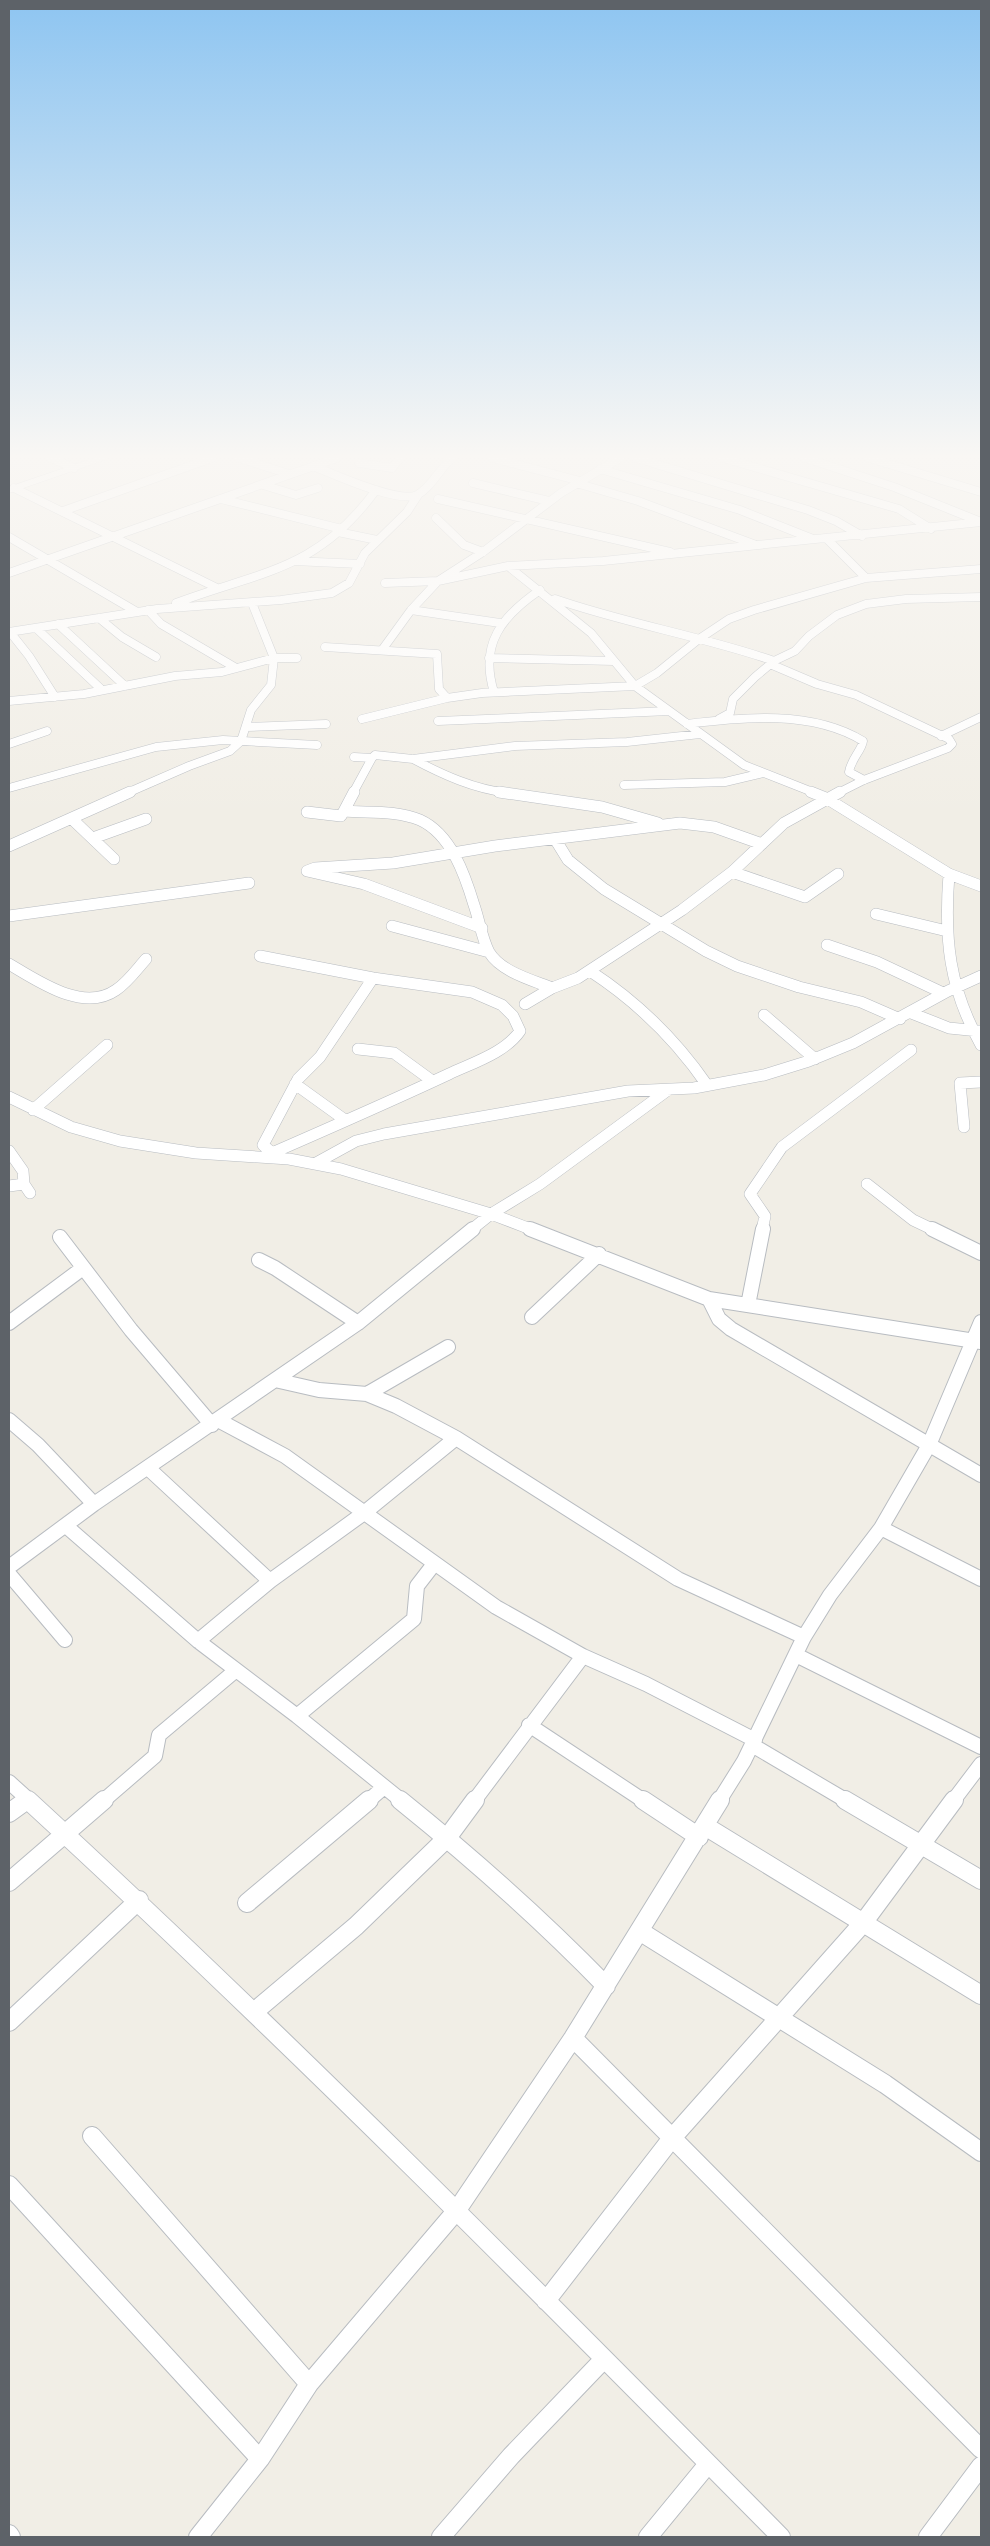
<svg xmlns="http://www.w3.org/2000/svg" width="990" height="2546" font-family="'Public Sans',sans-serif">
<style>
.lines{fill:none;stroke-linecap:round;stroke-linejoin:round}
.street-far3-casing{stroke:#b8bcc1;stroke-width:9}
.street-far2-casing{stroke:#b8bcc1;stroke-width:12}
.street-far1-casing{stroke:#b8bcc1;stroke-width:16}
.street-casing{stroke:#b8bcc1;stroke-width:20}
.secondary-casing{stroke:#b9bdc3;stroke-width:1}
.street-far3{stroke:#fff;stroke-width:8}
.street-far2{stroke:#fff;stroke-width:11}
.street-far1{stroke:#fff;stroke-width:14}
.street{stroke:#fff;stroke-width:18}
.secondary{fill:#fff;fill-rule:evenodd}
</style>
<rect width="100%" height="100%" fill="#f1eee6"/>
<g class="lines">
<g class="street-far3-casing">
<path id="street-far3" d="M51,458L74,468
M239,458L289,474
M492,458L580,481
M636,458L808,510L836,521L862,536
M723,458L899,509L931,529
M805,458L894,487L981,522
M869,458L981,492
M359,463L392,468L400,458
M313,466C333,474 399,504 417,495C431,488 440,468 452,458
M600,469L740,510L813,539
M473,483L549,501
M576,483L638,501L756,545
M263,485L296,495L318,488
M14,488L217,588
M221,499L342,529
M438,499L670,552
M63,511L212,458
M436,518L464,545L483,552
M338,532L377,540
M9,537L137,612
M827,539L866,578
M294,561L360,564
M508,566L591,633L635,686L744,765L815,793
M9,573L337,458
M385,583L438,581L508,566L603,561L981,522
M555,599C627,624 702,636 774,661
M176,603C261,571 317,571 376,490
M148,610L161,624L236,668
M411,610L500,623
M99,618L122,637L156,657
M58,624L125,686
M36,628L102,690
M9,632L157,609L281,600L332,593L349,583L365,553L407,512L418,495
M10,632L29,656L55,697
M325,647L437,654L439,689L447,698
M382,650L411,610L438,581L483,552L561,493L620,458
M489,658L614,661
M770,664L817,684L856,695L949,739L952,744L948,748L864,780L838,793
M494,692C479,644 502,616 540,590
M9,701L84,694L175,676L222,672L274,658H297
M362,719L447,698L482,693L635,686L657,673L699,639L729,619L754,610L866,578L981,569
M719,719L730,713L733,699L755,677L774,661L795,651L809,636L837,615L866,604L906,599L981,597
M438,721L669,711
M687,724C744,717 812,710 863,741C862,750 851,759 849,772L864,780
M246,727L326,724
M941,736L981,717
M9,744L47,731
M354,757L372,758L375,755L413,759L515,746L627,742L700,734
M413,759C443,775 474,789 508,793
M624,785L725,782L763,773
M9,788L156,747L223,740L317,745
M127,793L189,766L230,751L241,741L251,710L271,685L274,658L252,603
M353,793L372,758"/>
</g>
<g class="street-far2-casing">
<path id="street-far2" d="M354,792L344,811C368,813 397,810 420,820C451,834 465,875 474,905C479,919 482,939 489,952C501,972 532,980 552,988
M499,792L602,807L658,823
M811,792L826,798L949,874L981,886
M307,812L341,816L344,811
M72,819L114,859
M93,838L146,819
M555,839L568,860L604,889L706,951L737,966L799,987L861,1002L900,1019
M9,846L130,792
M732,872L805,897L838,874
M949,874C944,939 949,988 981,1045
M876,914L947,931
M9,916L249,883
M392,926L489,952
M482,928L364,884L307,871L315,868L393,863L495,846L680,823L714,827L762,844
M827,945L877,962L943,993
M260,956L373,978L472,992L502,1005L513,1016L520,1031C505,1053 472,1063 449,1074C387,1103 325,1130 263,1157
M9,964C38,981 83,1013 116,990C128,982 137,969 146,959
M590,971C636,1001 676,1040 707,1085
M525,1004L552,988L578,978L682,910L732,872L784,823L840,792
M911,1013L949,1028L979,1031
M764,1015L815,1059
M358,1049L394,1053L431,1080
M295,1084L345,1120
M9,1097L71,1127L120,1141L196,1153L289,1159L341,1169L491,1214L533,1230
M33,1110L107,1045
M964,1127L960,1083L981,1082
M9,1151L23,1171L24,1184L30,1193
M271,1152L263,1145L298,1079L320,1057L373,978
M316,1163L356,1141L384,1134L628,1091L694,1088L764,1075L809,1061L853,1043L948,991L981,976
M867,1184L913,1220L934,1230
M9,1186L24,1184
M471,1230L491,1214L540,1184L668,1090
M762,1230L765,1216L750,1194L782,1147L911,1050"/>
</g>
<g class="street-far1-casing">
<path id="street-far1" d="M530,1229L709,1299L719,1319L731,1329L981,1475
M932,1229L981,1253
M60,1237L131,1330L212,1425
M259,1260L275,1268L358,1323
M709,1299L981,1342
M748,1305L763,1229
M532,1317L599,1254
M9,1323L83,1268
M275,1380L319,1390L367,1394L396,1406L456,1438L678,1579L804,1637
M367,1394L448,1347
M9,1420L38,1445L94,1504
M218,1420L285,1456L496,1607L583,1656L646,1684L755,1740
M148,1468L270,1581
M66,1526L198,1641L297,1716L402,1801
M881,1528L981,1579
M9,1567L94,1504L358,1323L473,1229
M9,1574L65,1640
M198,1641L270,1581L364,1513L456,1438
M796,1655L981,1747
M297,1716L414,1619L417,1586L434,1564
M529,1725L644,1801
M752,1745L847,1801
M9,1782L30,1801
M25,1801L28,1799
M103,1801L155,1756L159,1735L235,1671
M368,1801L383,1788
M474,1801L583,1656
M719,1801L744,1761L804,1637L830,1595L881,1528L929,1445L981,1322
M953,1801L981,1764"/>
</g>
<g class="street-casing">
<path id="street" d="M28,1800C287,2038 534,2287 781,2537
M400,1800C472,1858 542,1920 606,1986
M643,1800L699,1837
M845,1800L981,1880
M9,1813L27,1800
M705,1826L981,1995
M9,1882L104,1800
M247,1903L369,1800
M641,1932L885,2084L981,2152
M255,2011L356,1926L447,1838L475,1800
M9,2022L139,1900
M573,2038L981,2449
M92,2136L309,2384
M9,2185L260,2459
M546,2301L672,2138L863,1923L954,1800
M9,2534L11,2537
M198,2537L260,2459L309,2384L457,2210L573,2038L720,1800
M441,2537L511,2456L604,2359
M648,2537L708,2464
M928,2537L981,2466"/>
</g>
<g class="secondary-casing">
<path id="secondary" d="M94,458H110L9,493V487Z"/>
</g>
<use href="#street-far3" class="street-far3"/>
<use href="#street-far2" class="street-far2"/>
<use href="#street-far1" class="street-far1"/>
<use href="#street" class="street"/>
<use href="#secondary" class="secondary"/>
</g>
<linearGradient id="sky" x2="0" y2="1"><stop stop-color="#8ec5f1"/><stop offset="0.56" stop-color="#f9f7f4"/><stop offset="1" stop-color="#f9f7f4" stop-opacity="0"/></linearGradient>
<rect width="990" height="815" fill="url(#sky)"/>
<rect width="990" height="2546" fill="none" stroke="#5d6268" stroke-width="20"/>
</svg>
